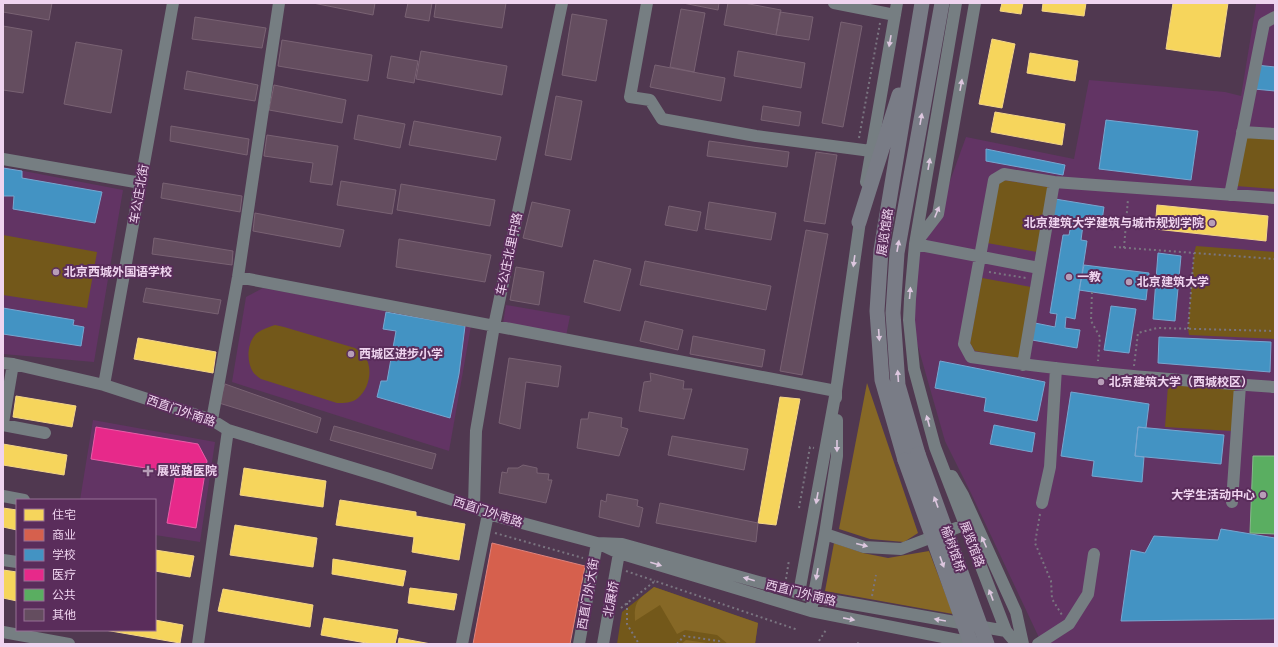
<svg xmlns="http://www.w3.org/2000/svg" width="1278" height="647" font-family="Cabin,'Noto Sans SC',sans-serif">
<style>
.built{fill:#623464}
.green{fill:#73581a}
.forest{fill:#866826}
.homes{fill:#f6d55c;stroke:#f4d588}
.shops{fill:#d6604d;stroke:#de837e}
.schools{fill:#4393c3;stroke:#77a6d0}
.health{fill:#e7298a;stroke:#e95ca8}
.public{fill:#5aae61;stroke:#87b98c}
.building{fill:#644d5f;stroke:#796273}
.lines{fill:none;stroke-linecap:round;stroke-linejoin:round}
.path{stroke:#7a7580;stroke-width:2;stroke-dasharray:2 3;stroke-linecap:butt}
.minor{stroke:#767e82;stroke-width:12}
.major{stroke:#797c86;stroke-width:15}
.major-bridge{stroke:#797c86;stroke-width:15}
.oneway{fill:#ddc7df}
.poi-dot{fill:#b79db7;stroke:#5a2d5b;stroke-width:1.5}
.labels{text-anchor:middle;stroke-width:4;stroke-linejoin:round;paint-order:stroke}
.street-label{font-size:12px;fill:#efd4ef;stroke:#5a2d5b}
.poi-label{font-size:12px;font-weight:bold;fill:#efd4ef;stroke:#5a2d5b;text-anchor:start}
</style>
<rect width="100%" height="100%" fill="#503850"/>
<path class="built" d="M1256,3H1275V644H1042L970,491L945,441L911,322L915,244L938,214L966,137L1074,159L1089,80L1225,92L1241,96L1256,5Z
M3,167L123,190L94,362L3,354Z
M263,288L471,326L449,451L232,382L246,297Z
M506,305L570,316L566,336L503,323Z
M93,420L215,442L200,542L155,535V500H80Z"/>
<path class="green" d="M1246,135L1275,137V189L1236,186Z
M1003,180L1048,187L1037,252L987,243L999,183Z
M3,235L97,252L87,308L3,295Z
M1196,246L1275,252V339L1189,335L1188,329L1194,253Z
M982,278L1031,287L1019,358L975,351L970,343Z
M275,325L284,327L355,348C357,350 361,351 363,354C374,366 370,388 358,398C352,403 344,403 337,403L261,379C258,377 255,375 253,372C246,361 247,342 257,333C263,329 269,327 275,325Z
M1168,385L1235,389L1232,431L1165,427Z
M654,587L758,623L755,644H617L622,612Z"/>
<path class="forest" d="M867,383L918,533L904,542L870,539L839,529Z
M834,543L863,553L888,558L929,551L953,614L825,591Z
M654,587L758,623L755,644H728L717,635L685,630L677,634L660,605L635,621C634,600 638,600 654,587Z
M686,640L714,644H681Z"/>
<path class="homes" d="M1002,3H1023L1021,14L1000,11Z
M1043,3H1086L1084,16L1042,11Z
M1173,3H1228L1220,57L1166,49Z
M992,39L1015,44L1002,108L979,104Z
M1030,53L1078,61L1075,81L1027,73Z
M995,112L1065,124L1062,145L991,132Z
M1157,205L1268,216L1266,241L1155,229Z
M138,338L216,352L213,373L134,359Z
M16,396L76,406L72,427L13,417Z
M780,397L800,399L776,525L758,523Z
M3,444L67,455L64,475L3,465Z
M244,468L326,481L323,507L240,495Z
M340,500L416,512V516L465,524L459,560L412,552L414,537L336,525Z
M3,508L17,510V530L3,527Z
M235,525L317,538L313,567L230,555Z
M155,550L194,556L190,577L155,571Z
M333,559L406,571L403,586L332,574Z
M3,570L17,572V601L3,598Z
M410,588L457,594L454,610L408,603Z
M223,589L313,605L310,627L218,611Z
M324,618L398,630L395,644H372L321,635Z
M155,620L183,625L180,643L105,630H155Z
M399,638L431,644H398Z"/>
<path class="shops" d="M492,543L585,566L570,644H473Z"/>
<path class="schools" d="M1256,65L1275,67V91L1254,89Z
M1106,120L1198,131L1191,180L1099,169Z
M986,149L1065,165L1063,175L986,161Z
M3,168L22,171V178L102,192L95,223L13,209L14,196H3Z
M1055,199L1104,207L1101,227L1083,225L1081,240L1087,241L1075,319L1066,317L1065,328L1080,330L1077,348L1032,340L1035,323L1055,327L1057,314L1050,313L1063,235H1069L1071,225L1052,222Z
M1158,253L1181,256L1175,321L1153,319Z
M1084,265L1149,273L1146,300L1079,290Z
M1111,306L1136,309L1129,353L1104,350Z
M3,308L74,320L73,325L84,327L81,346L3,334Z
M386,312L465,326L459,374L450,418L377,397L381,381H387L396,331L383,329Z
M1159,337L1271,342L1270,372L1158,363Z
M940,361L1045,382L1037,421L984,411L986,398L935,388Z
M1071,392L1149,404L1146,428L1138,427L1135,456L1144,457L1142,482L1092,476L1094,461L1061,456Z
M994,425L1035,433L1032,452L990,444Z
M1138,427L1224,435L1221,464L1135,456Z
M1221,529L1275,538V619L1121,621L1131,550L1145,553L1154,536L1218,540Z"/>
<path class="health" d="M96,427L198,444L207,461L196,528L167,523L176,473L91,459Z"/>
<path class="public" d="M1253,456H1275V534L1250,533Z"/>
<path class="building" d="M3,3H52L49,20L3,12Z
M313,3H375L373,15Z
M408,3H432L429,21L405,17Z
M436,3H506L502,28L434,17Z
M683,3H719L718,10Z
M728,3H744L781,10L776,35L724,25Z
M681,9L705,13L694,72L670,67Z
M780,12L813,17L809,40L776,35Z
M572,14L607,20L596,81L562,75Z
M195,17L266,28L262,48L192,39Z
M841,22L862,26L843,127L822,123Z
M3,26L32,31L23,93L3,90Z
M282,40L372,55L368,81L278,66Z
M76,42L122,50L111,113L64,104Z
M421,51L507,66L502,95L416,79Z
M738,51L805,63L801,88L734,76Z
M391,56L418,61L414,83L387,78Z
M655,65L725,78L721,101L650,87Z
M187,71L258,85L255,101L184,89Z
M274,85L346,100L342,123L269,110Z
M556,96L582,101L571,160L545,155Z
M763,106L801,112L799,126L761,120Z
M358,115L405,124L400,148L354,139Z
M414,121L501,137L496,160L409,145Z
M171,126L249,139L247,155L170,141Z
M267,135L338,146L332,185L310,182L313,163L264,156Z
M709,141L789,152L787,167L707,156Z
M816,152L837,155L825,224L804,221Z
M341,181L396,190L392,214L337,205Z
M163,183L242,196L240,212L161,198Z
M401,184L495,200L490,226L397,210Z
M532,202L570,210L562,247L523,238Z
M709,202L776,213L771,240L705,229Z
M669,206L701,212L697,231L665,225Z
M255,213L344,230L340,247L253,231Z
M806,230L828,234L802,375L780,371Z
M154,238L233,251L232,265L152,254Z
M399,239L491,255L485,282L396,267Z
M594,260L631,269L620,311L584,302Z
M645,261L771,286L766,310L640,285Z
M516,267L544,272L539,305L510,300Z
M146,288L221,300L218,314L143,302Z
M645,321L683,330L678,350L640,341Z
M693,336L765,350L762,367L690,354Z
M509,358L561,366L558,387L526,382L520,429L499,423Z
M650,373L684,381L683,389H692L684,419L639,411L644,382L651,381Z
M225,384L321,418L317,433L219,403Z
M589,412L622,418L621,427L628,429L619,456L577,448L581,419H588Z
M334,426L436,454L432,469L330,440Z
M672,436L748,449L744,470L668,455Z
M523,465L537,468V473L549,474L548,480H552L546,503L499,493L502,472L507,473L508,468H518Z
M607,494L638,500L637,506L643,508L639,527L599,517L601,500L606,502Z
M660,503L758,523L756,542L656,523Z"/>
<g class="lines">
<path class="path" d="M859,138L880,23
M1114,247L1275,259
M1124,248L1128,199
M989,272L1026,278
M1092,292L1091,321L1100,337L1098,361
M1188,329L1194,253
M1134,366L1138,333L1157,328L1275,331
M799,508L810,447L814,448
M1040,514L1035,543L1051,581L1052,599L1062,615
M495,533L583,558
M626,571L655,581
M786,579L789,560
M872,596L876,575
M627,603V624L639,644
M621,608L655,581L798,630
M819,641L826,630
M857,643L861,644
M677,644L684,636L719,641L721,644"/>
<path class="minor" d="M647,3L630,97L650,100L662,119L756,136L871,151
M834,3L895,15
M956,3L915,244L910,299L909,320L914,369L935,447L1006,631L1017,644
M975,3L938,214L915,244L1039,268
M1242,132L1275,134
M3,159L141,183
M866,182L897,3
M1054,182L1004,174L994,180L964,344L971,357C1072,372 1173,380 1275,387
M1230,195L1264,23L1275,17
M238,277L836,391L799,593
M3,363L13,364L104,385L212,420L228,430L386,478L474,507L488,514L597,543L622,544L813,597L1006,631
M1023,365L1054,182L1275,198
M104,385L173,3
M836,398V391L861,214
M212,420L238,277L279,3
M3,423L13,364
M3,425L45,433
M952,476L963,495L1016,612L1023,644
M3,496L24,500
M1232,502L1240,385
M1042,503L1050,467L1056,368
M474,507L476,431L494,326L562,3
M825,534L864,547L901,549L964,525
M602,545L619,553L811,611L978,644
M3,560L17,562
M811,611L825,534L837,456V420
M3,632L69,644
M198,644L228,430
M462,644L488,514
M579,644L597,543
M603,644L619,553L621,547
M1038,644L1069,624L1088,594L1094,554"/>
<path class="major" d="M859,222L899,95
M918,454L898,385L893,313L897,253L942,3
M905,460L882,380L877,311L881,250L922,3"/>
<path class="major-bridge" d="M918,454L987,644
M905,460L971,644"/>
</g>
<defs><path id="oneway-solid" d="M-6-.8H1V-3.2L6.5 0L1 3.2V.8H-6Z"/></defs>
<g class="oneway">
<use href="#oneway-solid" transform="translate(890 41) rotate(100)"/>
<use href="#oneway-solid" transform="translate(961 85) rotate(-80)"/>
<use href="#oneway-solid" transform="translate(921 119) rotate(-80)"/>
<use href="#oneway-solid" transform="translate(929 164) rotate(-80)"/>
<use href="#oneway-solid" transform="translate(937 212) rotate(-68)"/>
<use href="#oneway-solid" transform="translate(898 246) rotate(-80)"/>
<use href="#oneway-solid" transform="translate(854 261) rotate(98)"/>
<use href="#oneway-solid" transform="translate(910 293) rotate(-85)"/>
<use href="#oneway-solid" transform="translate(879 335) rotate(86)"/>
<use href="#oneway-solid" transform="translate(898 376) rotate(-94)"/>
<use href="#oneway-solid" transform="translate(928 421) rotate(-105)"/>
<use href="#oneway-solid" transform="translate(837 446) rotate(90)"/>
<use href="#oneway-solid" transform="translate(817 498) rotate(100)"/>
<use href="#oneway-solid" transform="translate(936 502) rotate(-110)"/>
<use href="#oneway-solid" transform="translate(984 542) rotate(-114)"/>
<use href="#oneway-solid" transform="translate(862 545) rotate(14)"/>
<use href="#oneway-solid" transform="translate(942 562) rotate(70)"/>
<use href="#oneway-solid" transform="translate(656 564) rotate(17)"/>
<use href="#oneway-solid" transform="translate(817 574) rotate(100)"/>
<use href="#oneway-solid" transform="translate(749 579) rotate(-164)"/>
<use href="#oneway-solid" transform="translate(991 595) rotate(-111)"/>
<use href="#oneway-solid" transform="translate(849 619) rotate(11)"/>
<use href="#oneway-solid" transform="translate(940 620) rotate(-170)"/>
</g>
<g class="poi-dot">
<circle cx="1212" cy="223" r="4"/>
<circle cx="56" cy="272" r="4"/>
<circle cx="1069" cy="277" r="4"/>
<circle cx="1129" cy="282" r="4"/>
<circle cx="351" cy="354" r="4"/>
<circle cx="1101" cy="382" r="4"/>
<path d="M146 465h4v4h4v4h-4v4h-4v-4h-4v-4h4z"/>
<circle cx="1263" cy="495" r="4"/>
</g>
<g class="labels">
<g class="street-label">
<text transform="translate(139 194) rotate(-80)" y="4">车公庄北街</text>
<text transform="translate(885 232) rotate(-82)" y="4">展览馆路</text>
<text transform="translate(509 254) rotate(-78)" y="4">车公庄北里中路</text>
<text transform="translate(181 411) rotate(19)" y="4">西直门外南路</text>
<text transform="translate(488 512) rotate(18)" y="4">西直门外南路</text>
<text transform="translate(972 544) rotate(69)" y="4">展览馆路</text>
<text transform="translate(953 549) rotate(70)" y="4">榆树馆桥</text>
<text transform="translate(801 593) rotate(14)" y="4">西直门外南路</text>
<text transform="translate(588 594) rotate(-80)" y="4">西直门外大街</text>
<text transform="translate(611 599) rotate(-80)" y="4">北展桥</text>
</g>
<g class="poi-label">
<text x="1204" y="227" text-anchor="end">北京建筑大学建筑与城市规划学院</text>
<text x="64" y="276">北京西城外国语学校</text>
<text x="1077" y="281">一教</text>
<text x="1137" y="286">北京建筑大学</text>
<text x="359" y="358">西城区进步小学</text>
<text x="1109" y="386">北京建筑大学（西城校区）</text>
<text x="157" y="475">展览路医院</text>
<text x="1255" y="499" text-anchor="end">大学生活动中心</text>
</g>
</g>
<rect width="1278" height="647" fill="none" stroke="#efd4ef" stroke-width="8"/>
<rect x="16" y="499" width="140" height="132" fill="#5a2d5b" stroke="#967096"/>
<rect x="24" y="509" width="20" height="12" fill="#f6d55c" stroke="#967096"/>
<text x="52" y="519" font-size="12" fill="#efd4ef">住宅</text>
<rect x="24" y="529" width="20" height="12" fill="#d6604d" stroke="#967096"/>
<text x="52" y="539" font-size="12" fill="#efd4ef">商业</text>
<rect x="24" y="549" width="20" height="12" fill="#4393c3" stroke="#967096"/>
<text x="52" y="559" font-size="12" fill="#efd4ef">学校</text>
<rect x="24" y="569" width="20" height="12" fill="#e7298a" stroke="#967096"/>
<text x="52" y="579" font-size="12" fill="#efd4ef">医疗</text>
<rect x="24" y="589" width="20" height="12" fill="#5aae61" stroke="#967096"/>
<text x="52" y="599" font-size="12" fill="#efd4ef">公共</text>
<rect x="24" y="609" width="20" height="12" fill="#644d5f" stroke="#967096"/>
<text x="52" y="619" font-size="12" fill="#efd4ef">其他</text>
</svg>
